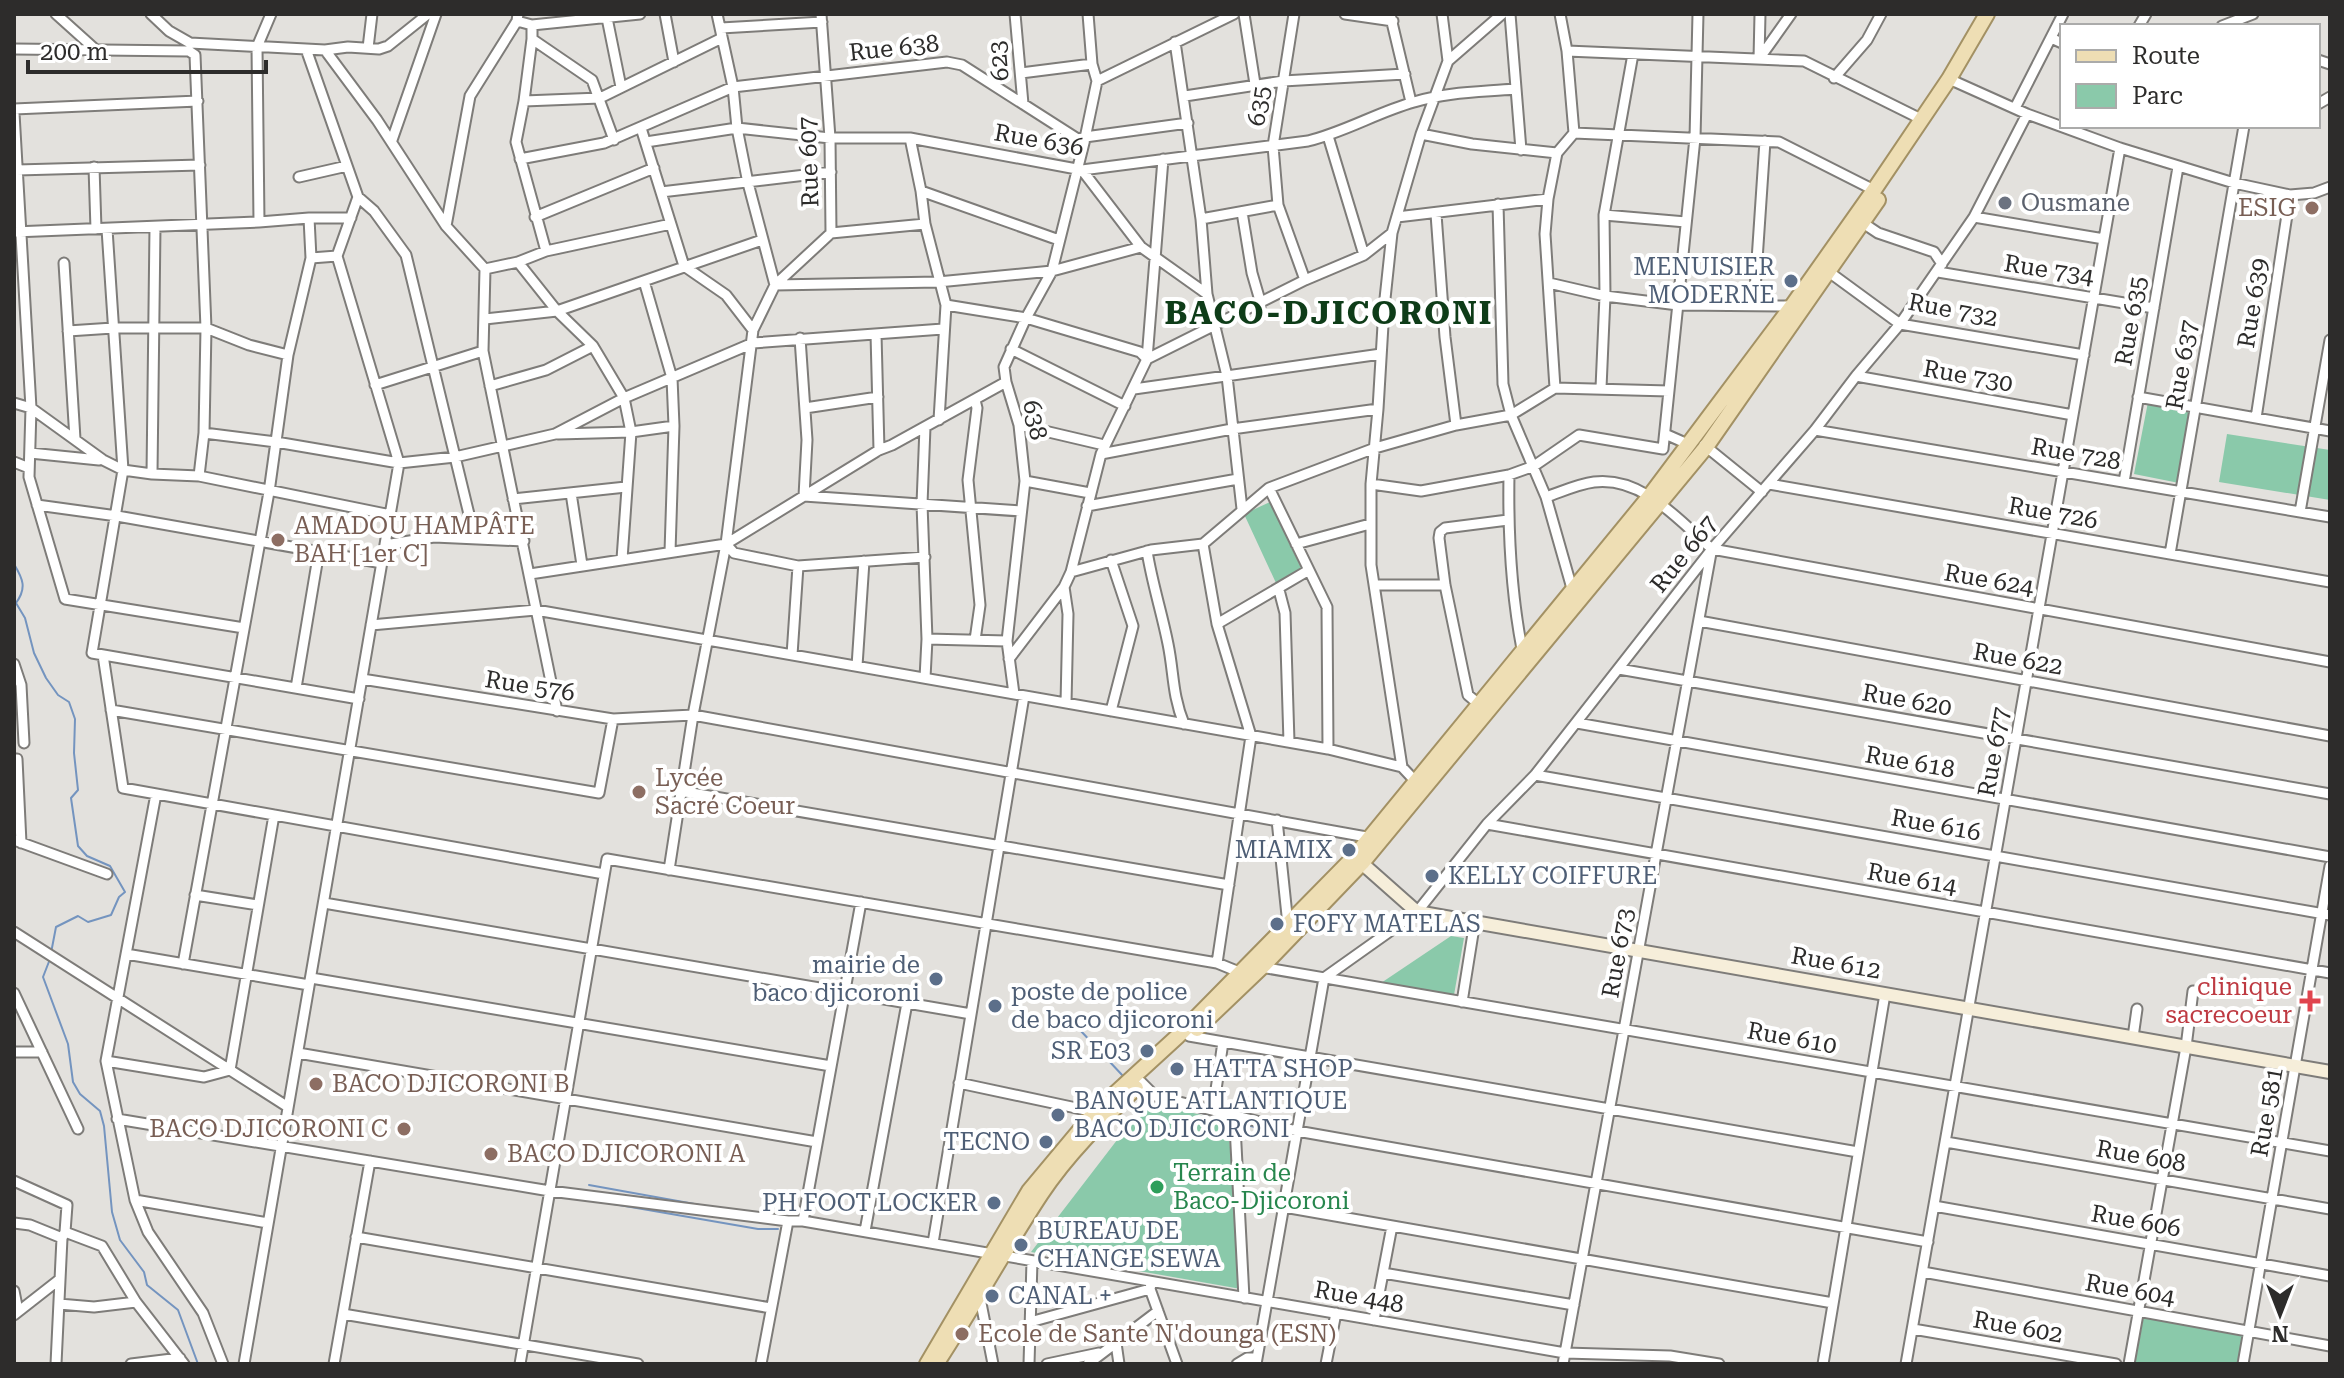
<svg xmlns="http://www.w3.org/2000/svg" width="2344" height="1378" font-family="'Roboto Serif',serif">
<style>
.green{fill:#8ac9aa}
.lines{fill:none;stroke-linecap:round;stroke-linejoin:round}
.stream{stroke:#7494bf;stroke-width:2}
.street-casing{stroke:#7e7c79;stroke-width:13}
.secondary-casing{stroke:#7e7c79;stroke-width:16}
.primary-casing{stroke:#a39164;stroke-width:18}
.street{stroke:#fff;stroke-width:9}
.secondary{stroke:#f6eeda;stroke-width:12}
.primary{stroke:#eedeb4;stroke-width:14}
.worship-dot{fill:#6b7280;stroke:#fff;stroke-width:3}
.education-dot{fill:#8d6e63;stroke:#fff;stroke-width:3}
.service-dot{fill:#5c6f8a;stroke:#fff;stroke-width:3}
.health-dot{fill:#e0444e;stroke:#fff;stroke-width:3}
.leisure-dot{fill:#2e9e5b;stroke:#fff;stroke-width:3}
.labels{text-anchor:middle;stroke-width:8;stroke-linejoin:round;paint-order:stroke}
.street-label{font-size:24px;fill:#2d2c2b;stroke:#fff}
.worship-label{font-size:24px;fill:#5b616d;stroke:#fff;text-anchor:start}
.education-label{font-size:24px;fill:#785e54;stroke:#fff;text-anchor:start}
.service-label{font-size:24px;fill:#4e5e75;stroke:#fff;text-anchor:start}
.health-label{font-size:24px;fill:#be3a42;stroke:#fff;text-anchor:end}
.leisure-label{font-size:24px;fill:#27864d;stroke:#fff;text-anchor:start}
.district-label{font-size:32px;font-weight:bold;letter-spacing:2px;fill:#0e3c18;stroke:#fff}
</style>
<rect width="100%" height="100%" fill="#e3e1dd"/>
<path class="green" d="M2148,402L2193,411L2179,483L2134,474Z
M2227,434L2330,450V500L2219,482Z
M1270,502L1302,570L1276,583L1244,514Z
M1451,936L1464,938L1454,995L1381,983Z
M1147,1101L1228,1122L1241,1289L1031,1252Z
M2144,1315L2244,1332L2238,1364H2135Z"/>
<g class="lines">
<path class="stream" d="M14,564C23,579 27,588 16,603L25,618L34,653L46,678L58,695L69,702L75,719L74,753L78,790L71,798L78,846L87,856L110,866L125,892L119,897L111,915L88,922L78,916L56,927L51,953
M50,959L43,977L68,1044L73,1082L80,1094L100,1111L104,1126L112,1212L120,1240L144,1272L147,1285L178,1310L198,1364
M1080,1030L1123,1076
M1140,1091L1155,1100
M1176,1106L1292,1137L1291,1139
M589,1185L711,1207
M602,1202L758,1229H778
M1263,1296L1285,1173
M1252,1355L1262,1303"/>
<g class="street-casing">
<path id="street" d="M56,14L96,50
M151,14L169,31L190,43L325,50L377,120L446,226L485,269L483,351L557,711
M271,14L257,47L259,222L309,218H351
M665,14L674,62
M717,14L733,87L737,128L748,183L775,285
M1015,14L1023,104
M1244,14L1255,84
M1294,14L1273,146L1278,205L1305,280
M1345,14L1393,21
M1390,14L1411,102
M1442,14L1448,61
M1502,14L1448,61L1421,134L1472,144L1557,153
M1510,14L1521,150
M607,18L621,87
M517,21L532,25V39L592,80L614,140
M532,25L640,14
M2139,26L2146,14
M2222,26L2253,14
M721,28L822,22
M2051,38L2062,43
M532,39L524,101L516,142L546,251
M1175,42L1201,219L1207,294L1227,376L1242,509
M368,48L372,14
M14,49L189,51L195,55L206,328L204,433L199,476
M325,50L348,47L379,49L388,46L428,14
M1567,51L1804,61L1923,120
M1759,59L1791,14
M1759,59L1760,14
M2318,60L2330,64
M1021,73L1092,64
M1834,78L1867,40L1881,14
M1949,79L2027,114L2120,148L2234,183L2290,195L2314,193L2330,187
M1097,81L1234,14
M1185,96L1283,81L1405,74
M524,101L600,98L722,38
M2318,104L2330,97
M2015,108L2063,14
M14,109L198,101
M14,113L31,408L29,477L65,599L244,628
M641,128L684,266L726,295L753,330
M1574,133L1779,142L1874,190
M1328,136L1364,255
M1085,137L1188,123
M910,138L921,191L925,224L946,305L939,420
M392,140L436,14
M646,142L737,128L830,138H910L1082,170L1308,141C1345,132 1378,112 1414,102C1446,92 1481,92 1514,89
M520,159L604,143L733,87L947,62L962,65L1084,143
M94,167L96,229
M17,170L200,165
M1082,170L1141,247L1207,294
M299,177L347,166
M921,191L1059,240
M661,192L831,172
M358,197L374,211L406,255L475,539
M1498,204L1503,384L1511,415L1546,497L1573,592
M1242,212L1252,273L1261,304
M1436,214L1445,337L1456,425
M1604,215L1686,222
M535,217L654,168
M1397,217L1548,199
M1974,217L2104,239
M1201,219L1278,205
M1863,223L1878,233L1934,252L1942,264
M446,226L470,96L517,21L518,14
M107,229L123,470L92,653L359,699
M14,232L259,222
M831,233L925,224
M311,258L337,256
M518,262L557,311L593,346L624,398L631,432L622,559
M64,263L75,439
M485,269L518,262L546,251L671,224
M1829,272L1900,324L2084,355
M1938,272L2154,308
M644,281L672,378L674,426L670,552
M1549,283L1605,296L1678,305L1791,306
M775,285L938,282L1052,271L1141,247
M946,305L1026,318L1140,352L1147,359L1305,280L1364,255L1392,233
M1754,305L1765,141
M485,319L557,311L762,240
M68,331L113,328H206L249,345L288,355
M876,334L879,450
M800,338L807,440L804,496L1020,511
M1011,349L1125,406
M1856,376L2073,415
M375,385L483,351
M490,386L546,370L593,346
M1555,388L1669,391
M1601,388L1605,296L1604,215L1633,54
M1134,389L1381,354
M2138,397L2330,431
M14,403L31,408L103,460L123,470L152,474L199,476L391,515
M805,408L878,397
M1378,409L1384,308L1392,233L1421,134
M2256,418L2290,195
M1019,425L1104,445
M925,427L922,504L927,639L925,678
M1815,430L2330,517
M204,433L276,442L399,463L455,457L555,434L624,398L753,343L943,329
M558,434L631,432L674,426
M1665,434L1690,445
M1704,445L1762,492
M30,453L99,460
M1101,454L1232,429L1378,409L1371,484V565L1402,767
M14,462L29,468
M152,474L155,227
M1509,475C1508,533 1511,592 1522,649
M1025,481L1090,493
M2124,482L2178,167
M1371,484L1421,491L1509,475L1534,466L1579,435L1663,449L1695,138L1698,14
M1769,484L2330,582
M1269,488L1375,448L1456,425L1511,415L1555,388L1545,234L1548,199L1557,153L1574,133L1567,51L1560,14
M571,493L582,565
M1546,497C1561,492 1578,484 1594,482C1643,476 1679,521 1712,549L2330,662
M513,499L626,487
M37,505L117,516L382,563
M1087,506L1238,479
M2300,512L2330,340
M726,544L734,553L798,566L792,655
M1203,544L1217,624L1251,736L1217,963
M1296,544L1370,524
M385,545L434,537L524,541
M1147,551C1152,583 1162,613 1168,644C1174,673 1172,694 1184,724
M2170,554L2244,126
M798,566L925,557
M1071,572L1151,550L1203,544L1269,488L1327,607L1328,749
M530,574L726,544L879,450L892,445L1006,382
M1374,585H1445
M1064,587L1068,614L1066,703
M1279,590L1285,613L1289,742
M1699,621L2330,736
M1217,624L1309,570
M371,625L536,610L1328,749L1402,767L1418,784
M927,639L1007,641
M975,640L980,605L968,480L977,408L975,400
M103,655L123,788L604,874
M1009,659L1064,587L1071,572L1101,454L1147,359L1163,159
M14,664L21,685L24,743
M857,666L864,561
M1619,669L2330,794
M362,679L613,719L693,715L1372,838
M296,688L319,551
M1014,694L1007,641L1025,481L1019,425L1006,382L1004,367L1026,318L1052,271L1084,143L1097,81L1092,64L1088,14
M1481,706L1468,695L1445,585L1439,538L1440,532L1445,528L1508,520
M111,710L599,793L613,719
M1111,711L1133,626L1111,560
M1577,723L2330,857
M14,759H17L21,843
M1535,775L2330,915
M680,791L1229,885
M156,794L106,1061L135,1200L148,1232L203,1313L223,1364
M1277,820L1288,925
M1487,824L2330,973
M14,840L107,874
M669,870L693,715L726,544L753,330L775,285L831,233L830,138L821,14
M195,895L258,905
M324,903L971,1014
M14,932L288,1107
M126,954L309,985
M183,964L269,492L288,355L311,258L309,218
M1261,967L2330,1151
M311,978L831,1066
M14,993L78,1129
M1462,1002L1475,921
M1189,1036L1858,1152
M2133,1037L2137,1009
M14,1052H42
M298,1053L817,1142
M106,1061L204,1077L230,1070L274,815
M1141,1082L1155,1096L1297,1131L1928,1242
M959,1083L1095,1112
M1213,1110L1223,1042
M117,1119L550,1191L788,1221H803L1565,1353L1670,1356L1719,1364
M1235,1126L1244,1298
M1946,1142L2330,1209
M14,1181L67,1205L65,1232L62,1238L56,1364
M135,1200L268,1223
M1934,1206L2330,1276
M1284,1207L1833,1303
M803,1221L861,902
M14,1223L30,1225L62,1238
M865,1231L907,1003
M65,1232L102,1246L136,1302L184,1364
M356,1237L771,1308
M933,1243L1024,696
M1923,1272L2330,1346
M1383,1273L1574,1305
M1151,1284L1150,1289L1177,1364
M14,1291L18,1311
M980,1298L993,1364
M59,1304L94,1307L136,1302
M343,1314L638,1364
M14,1315L60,1279
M1374,1320L1392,1226
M1030,1322L1150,1289
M1913,1329L2116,1364
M1116,1343L1119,1364
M131,1364L180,1358
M244,1364L399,463L337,256L358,197L306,49
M334,1364L370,1161
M520,1364L607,859L1217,963L1244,974
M761,1364L788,1221
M1029,1364L1032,1261
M1047,1364L1099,1353
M1088,1364L1158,1311
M1237,1364L1247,1358H1257
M1256,1364L1324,978L1417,912L1487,824L1535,775L1712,549L1815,430L1856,376L1900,324L1974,217L2027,114
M1326,1364L1336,1313
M1563,1364L1711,553
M1823,1364L1885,994
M1906,1364L2120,148
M2129,1364L2186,1047L2193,991
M2243,1364L2330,866"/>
</g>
<g class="secondary-casing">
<path id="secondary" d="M1356,858L1417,912L2330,1072"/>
</g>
<g class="primary-casing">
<path id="primary" d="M1197,1029L1262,967L1362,863L1706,447L1878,200
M940,1358C975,1304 1006,1247 1041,1194C1067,1155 1102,1120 1136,1088
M927,1364L1029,1191L1095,1112L1178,1036L1354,857L1649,497L1792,306L1874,190L1949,79L1987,14"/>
</g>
<use href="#street" class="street"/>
<use href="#secondary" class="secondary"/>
<use href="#primary" class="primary"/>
</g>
<circle class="worship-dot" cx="2005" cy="203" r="8"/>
<g class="education-dot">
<circle cx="2312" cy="208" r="8"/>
<circle cx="278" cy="540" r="8"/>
<circle cx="639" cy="792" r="8"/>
<circle cx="316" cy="1084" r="8"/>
<circle cx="404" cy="1129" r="8"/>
<circle cx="491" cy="1154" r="8"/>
<circle cx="962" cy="1334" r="8"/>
</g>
<g class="service-dot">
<circle cx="1791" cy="281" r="8"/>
<circle cx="1349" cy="850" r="8"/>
<circle cx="1432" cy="876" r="8"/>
<circle cx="1277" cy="924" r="8"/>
<circle cx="936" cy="979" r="8"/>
<circle cx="995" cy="1006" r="8"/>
<circle cx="1147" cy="1051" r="8"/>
<circle cx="1177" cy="1069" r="8"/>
<circle cx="1058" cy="1115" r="8"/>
<circle cx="1046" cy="1142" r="8"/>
<circle cx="994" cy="1203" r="8"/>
<circle cx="1021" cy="1245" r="8"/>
<circle cx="992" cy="1296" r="8"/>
</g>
<path class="health-dot" d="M2306 989h8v8h8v8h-8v8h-8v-8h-8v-8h8z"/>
<circle class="leisure-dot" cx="1157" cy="1187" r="8"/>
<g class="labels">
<g class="street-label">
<text transform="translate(894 48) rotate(-6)" y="8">Rue 638</text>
<text transform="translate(999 61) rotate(-95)" y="8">623</text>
<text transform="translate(1259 106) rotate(-81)" y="8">635</text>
<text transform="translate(1039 140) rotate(10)" y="8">Rue 636</text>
<text transform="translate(809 162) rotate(-92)" y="8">Rue 607</text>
<text transform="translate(2049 270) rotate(9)" y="8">Rue 734</text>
<text transform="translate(2253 303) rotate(-81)" y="8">Rue 639</text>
<text transform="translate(1953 310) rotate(11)" y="8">Rue 732</text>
<text transform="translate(2131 321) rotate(-80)" y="8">Rue 635</text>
<text transform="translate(2182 365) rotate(-80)" y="8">Rue 637</text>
<text transform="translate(1968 376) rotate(10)" y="8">Rue 730</text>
<text transform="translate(1035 420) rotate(78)" y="8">638</text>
<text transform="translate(2076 454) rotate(10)" y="8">Rue 728</text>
<text transform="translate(2053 513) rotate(10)" y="8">Rue 726</text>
<text transform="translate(1684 554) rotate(-51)" y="8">Rue 667</text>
<text transform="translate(1989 580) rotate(10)" y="8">Rue 624</text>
<text transform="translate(2018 659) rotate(10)" y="8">Rue 622</text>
<text transform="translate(530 686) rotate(9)" y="8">Rue 576</text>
<text transform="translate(1907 700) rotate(10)" y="8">Rue 620</text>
<text transform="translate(1994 752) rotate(-80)" y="8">Rue 677</text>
<text transform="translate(1910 762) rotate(10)" y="8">Rue 618</text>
<text transform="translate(1936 825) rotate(10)" y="8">Rue 616</text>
<text transform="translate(1912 879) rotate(10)" y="8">Rue 614</text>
<text transform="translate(1618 953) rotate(-80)" y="8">Rue 673</text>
<text transform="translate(1836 963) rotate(10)" y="8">Rue 612</text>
<text transform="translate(1792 1038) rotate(10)" y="8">Rue 610</text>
<text transform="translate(2267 1112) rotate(-80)" y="8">Rue 581</text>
<text transform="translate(2141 1156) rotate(10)" y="8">Rue 608</text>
<text transform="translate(2136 1221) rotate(10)" y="8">Rue 606</text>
<text transform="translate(2130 1290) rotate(10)" y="8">Rue 604</text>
<text transform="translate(1359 1297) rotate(10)" y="8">Rue 448</text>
<text transform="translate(2018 1327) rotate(10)" y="8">Rue 602</text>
</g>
<g class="worship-label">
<text x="2021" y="211">Ousmane</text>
</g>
<g class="education-label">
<text x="2296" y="216" text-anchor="end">ESIG</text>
<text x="294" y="534">AMADOU HAMPÂTE<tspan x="294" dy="28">BAH [1er C]</tspan></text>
<text x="655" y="786">Lycée<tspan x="655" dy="28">Sacré Coeur</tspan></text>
<text x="332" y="1092">BACO DJICORONI B</text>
<text x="388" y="1137" text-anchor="end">BACO DJICORONI C</text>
<text x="507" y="1162">BACO DJICORONI A</text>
<text x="978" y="1342">Ecole de Sante N'dounga (ESN)</text>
</g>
<g class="service-label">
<text x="1775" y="275" text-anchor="end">MENUISIER<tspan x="1775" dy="28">MODERNE</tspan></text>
<text x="1333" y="858" text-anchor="end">MIAMIX</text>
<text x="1448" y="884">KELLY COIFFURE</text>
<text x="1293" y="932">FOFY MATELAS</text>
<text x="920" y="973" text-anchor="end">mairie de<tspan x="920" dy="28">baco djicoroni</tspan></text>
<text x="1011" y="1000">poste de police<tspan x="1011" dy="28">de baco djicoroni</tspan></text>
<text x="1131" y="1059" text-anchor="end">SR E03</text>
<text x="1193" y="1077">HATTA SHOP</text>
<text x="1074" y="1109">BANQUE ATLANTIQUE<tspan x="1074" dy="28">BACO DJICORONI</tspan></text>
<text x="1030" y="1150" text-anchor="end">TECNO</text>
<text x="978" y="1211" text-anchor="end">PH FOOT LOCKER</text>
<text x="1037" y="1239">BUREAU DE<tspan x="1037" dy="28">CHANGE SEWA</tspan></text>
<text x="1008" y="1304">CANAL +</text>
</g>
<g class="health-label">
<text x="2292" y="995">clinique<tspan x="2292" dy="28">sacrecoeur</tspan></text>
</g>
<g class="leisure-label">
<text x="1173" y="1181">Terrain de<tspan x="1173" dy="28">Baco-Djicoroni</tspan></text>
</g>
<g class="district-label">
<text x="1329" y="324">BACO-DJICORONI</text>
</g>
</g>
<rect width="2344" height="1378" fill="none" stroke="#2d2c2b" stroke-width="32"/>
<rect x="2060" y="24" width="260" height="104" fill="#ffffff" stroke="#ababaa" stroke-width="2"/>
<rect x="2076" y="50" width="40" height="12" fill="#eedeb4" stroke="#ababaa" stroke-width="2"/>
<text x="2132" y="64" font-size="24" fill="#2d2c2b">Route</text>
<rect x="2076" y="84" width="40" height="24" fill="#8ac9aa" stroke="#ababaa" stroke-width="2"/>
<text x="2132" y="104" font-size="24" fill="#2d2c2b">Parc</text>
<g transform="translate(2280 1314) rotate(180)" stroke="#ffffff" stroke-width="6" paint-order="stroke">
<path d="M0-6L14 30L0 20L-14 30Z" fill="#2d2c2b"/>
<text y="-12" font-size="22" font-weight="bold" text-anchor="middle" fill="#2d2c2b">N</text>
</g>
<path d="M28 60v12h238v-12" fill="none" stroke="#2d2c2b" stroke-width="4"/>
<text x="40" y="60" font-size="24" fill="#2d2c2b" stroke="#ffffff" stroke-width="6" paint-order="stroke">200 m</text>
</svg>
